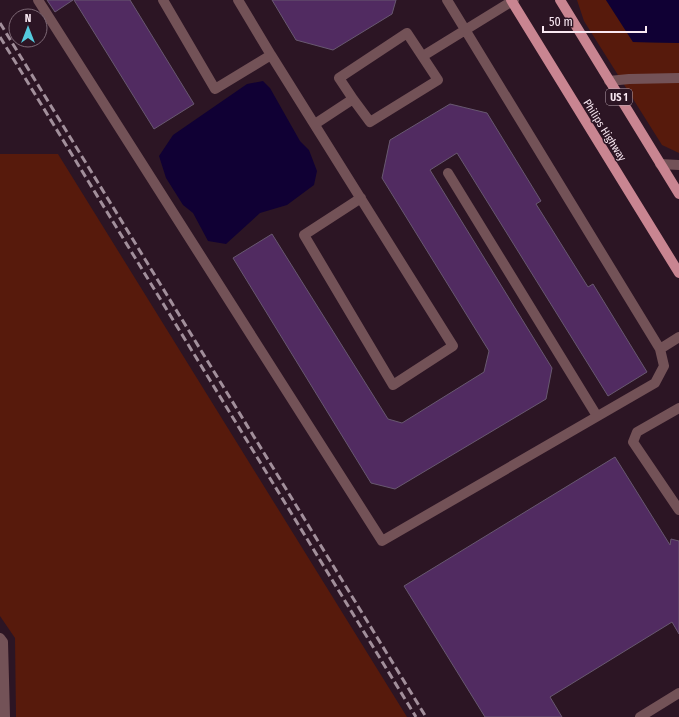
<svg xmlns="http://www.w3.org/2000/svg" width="679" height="717" font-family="'Fira Sans Condensed',sans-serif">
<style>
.green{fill:#571a0c}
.water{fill:#100034}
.building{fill:#512b61;stroke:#685870}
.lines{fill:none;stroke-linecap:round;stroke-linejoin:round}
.minor{stroke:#735257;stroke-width:10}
.major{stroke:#c98591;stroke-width:10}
.rail{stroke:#a28f9b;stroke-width:3;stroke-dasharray:8 4;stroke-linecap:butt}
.labels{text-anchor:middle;stroke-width:3;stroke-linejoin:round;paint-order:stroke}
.shield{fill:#2c1524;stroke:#bca9b4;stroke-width:1}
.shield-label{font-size:10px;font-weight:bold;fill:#f9e8f2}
.street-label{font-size:11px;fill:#f9e8f2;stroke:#2c1524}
</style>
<rect width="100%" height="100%" fill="#2c1524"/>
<path class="green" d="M577,0H606L633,42L679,43V153L662,145L584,21Z
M0,154H58L407,717H16L15,638L0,616Z"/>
<path class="water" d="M606,0H679V43L633,42Z
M263,81L270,88L300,141L309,150L317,171L314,185L287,205L260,213L226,244L208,241L193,213L183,205L166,178L159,156L173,135L247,84Z"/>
<path class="building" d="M47,0H73L55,12Z
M74,0H130L194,104L154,129Z
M272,0H396L392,14L333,50L296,40Z
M450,104L487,113L541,201L536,204L588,287L593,284L647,372L608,396L457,153L430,170L552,368L546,399L395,489L371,483L233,258L272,234L388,419L402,423L484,372L489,351L382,178L390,140Z
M615,457L670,545L671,539L679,541V634L672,622L550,697L562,717H485L404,586Z"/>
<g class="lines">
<path class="minor" d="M38,0L382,541L655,383L664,366L660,349
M163,0L215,89L271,55L238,0
M447,0L660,349L679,337
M407,33L438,80L370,122L353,99L339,78Z
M271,55L453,346L393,385L304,235L361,198
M423,56L514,0
M609,81L629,79L679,78
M315,124L353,99
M660,164L679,165
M448,173L597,416
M679,408L637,432L633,442L679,510
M0,638L3,642L5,717
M640,717L679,693"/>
<path class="major" d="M511,0L679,273
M560,0L679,194"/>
<path class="rail" d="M0,23L426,717
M0,37L416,717"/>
</g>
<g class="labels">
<rect class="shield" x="606" y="89" width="26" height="16" rx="3"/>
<g class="shield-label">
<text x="619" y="101">US 1</text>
</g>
<g class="street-label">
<text transform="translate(605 130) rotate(58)" y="4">Philips Highway</text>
</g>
</g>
<g transform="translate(28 28)"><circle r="19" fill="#2c1524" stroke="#7e6976"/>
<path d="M0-3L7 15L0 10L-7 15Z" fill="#54cadd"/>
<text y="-6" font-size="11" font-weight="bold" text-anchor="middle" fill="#f9e8f2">N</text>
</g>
<path d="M543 26v6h103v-6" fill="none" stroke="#f9e8f2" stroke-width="2"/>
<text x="549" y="26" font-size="12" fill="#f9e8f2" stroke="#2c1524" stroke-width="3" paint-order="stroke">50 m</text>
</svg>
